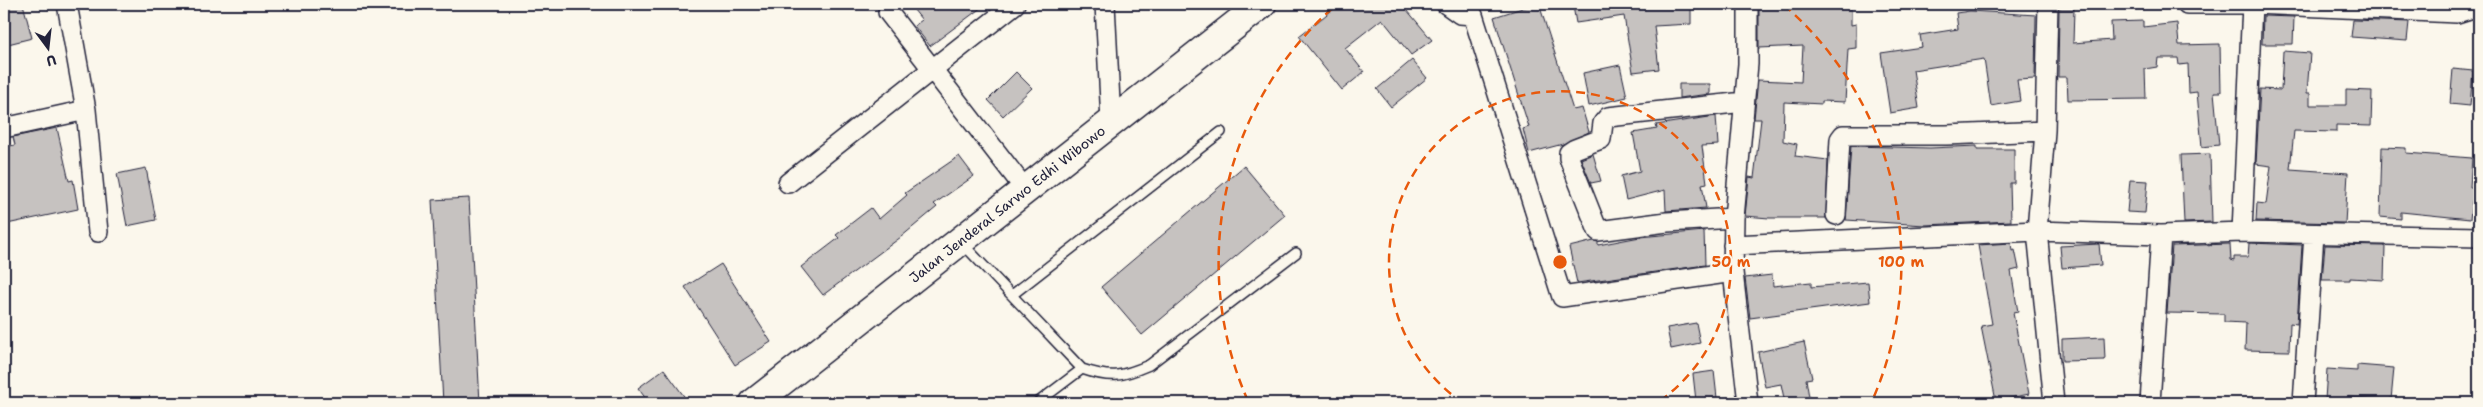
<svg xmlns="http://www.w3.org/2000/svg" width="2483" height="407" font-family="'Shantell Sans',sans-serif">
<style>
.building{fill:#c6c2c0;stroke:#22223b}
.lines{fill:none;stroke-linecap:round;stroke-linejoin:round}
.lane-casing{stroke:#22223b;stroke-width:12}
.street-casing{stroke:#22223b;stroke-width:22}
.primary-casing{stroke:#22223b;stroke-width:31}
.lane{stroke:#fbf7ec;stroke-width:9}
.street{stroke:#fbf7ec;stroke-width:19}
.primary{stroke:#fbf7ec;stroke-width:28}
.ring{fill:none;stroke:#e8590c;stroke-width:2.5;stroke-dasharray:9 6}
.labels{text-anchor:middle;stroke-width:4;stroke-linejoin:round;paint-order:stroke}
.street-label{font-size:14px;fill:#22223b;stroke:#fbf7ec}
.centre{fill:#e8590c;stroke:#fbf7ec;stroke-width:2.5}
.ring-label{font-size:15px;text-anchor:middle;font-weight:bold;fill:#e8590c;stroke:#fbf7ec;stroke-width:4;stroke-linejoin:round;paint-order:stroke}
</style>
<rect width="100%" height="100%" fill="#fbf7ec"/>
<filter id="ink" filterUnits="userSpaceOnUse"><feTurbulence type="fractalNoise" baseFrequency=".02" numOctaves="2"/><feDisplacementMap in="SourceGraphic" scale="10" xChannelSelector="R" yChannelSelector="G"/><feConvolveMatrix kernelMatrix="1 2 1 2 8 2 1 2 1" color-interpolation-filters="sRGB"/></filter>
<g filter="url(#ink)">
<path class="building" d="M4,4H23L32,38L4,45Z
M909,4H986L930,46L914,26L922,20Z
M1340,4H1402L1432,40L1411,55L1382,19L1345,48L1364,72L1342,90L1299,36Z
M1535,4H1539L1573,110L1582,108L1589,132L1563,144L1529,153L1523,129L1529,127L1494,17Z
M1585,4H1691V24L1654,26L1659,69L1633,72L1624,16L1576,23L1573,6Z
M1759,4H1851V25L1856,24V48L1848,49L1845,102L1822,101V104L1784,102L1783,141L1797,144L1795,156L1828,160L1826,218H1769L1745,216L1749,177L1754,178L1761,119H1754L1758,80L1801,82L1803,46L1759,48Z
M2059,9H2074L2073,43L2112,40L2111,22L2143,21V27L2177,23L2179,45L2220,44L2221,92H2214L2219,145L2202,147L2197,92L2189,93L2188,64L2179,65L2178,58H2158L2157,67L2145,69L2146,99L2068,100L2067,77H2058Z
M1970,11L2036,15L2035,79L2017,80L2020,101L1991,106L1984,59L1913,70L1919,108L1890,113L1881,53L1922,47L1920,35L1958,29L1956,13Z
M2263,16L2294,17L2293,44H2262Z
M2353,20L2409,22L2407,41L2351,37Z
M2283,51L2310,53L2307,93H2310V105H2346V90L2372,91L2371,126L2336,125V132L2294,131L2290,169L2348,173L2345,223L2256,221L2257,203L2266,204L2271,166L2256,164L2260,89L2281,90Z
M1412,60L1427,78L1391,107L1377,89Z
M1620,65L1627,97L1589,106L1583,73Z
M2453,69L2473,71L2470,106L2450,104Z
M1016,72L1032,88L1003,116L988,100Z
M1679,84H1710V94L1679,98Z
M1716,116L1718,145L1702,146L1707,183L1702,184L1706,208L1666,211L1665,190L1626,200L1621,176L1640,171L1633,133L1657,129L1656,125Z
M57,128L69,181L73,180L78,209L7,224L4,209V147L15,145L13,137Z
M1851,146L1930,148L1977,146V149H2014V183H2010L2011,221L1925,225L1846,220Z
M2382,147L2406,148V153L2472,158L2470,187H2474L2470,219L2401,212V219L2380,217Z
M1593,154L1601,181L1591,183L1581,159Z
M2210,154L2212,222L2184,223L2181,155Z
M959,156L974,176L934,204L937,207L901,237L823,295L801,267L839,238L836,235L871,208L879,219L907,195L905,193Z
M1244,166L1285,215L1142,335L1101,287Z
M146,168L156,220L127,226L117,174Z
M2130,180L2148,181L2145,213L2127,212Z
M469,198L480,403H443L432,200Z
M1704,231L1705,265L1577,283L1569,247L1594,241L1598,242V245L1640,237Z
M2011,243L2012,251L2015,250L2019,269L2011,271L2018,312L2013,313L2029,394L1996,401L1981,326L1992,324L1978,245Z
M2249,243L2302,245L2297,324L2290,323L2289,351L2245,350L2246,323L2224,322V314L2167,313L2172,246L2230,244L2231,260L2234,261V257H2248Z
M2099,244L2101,265L2062,268L2060,246Z
M2325,245L2385,246L2384,280L2350,278V280H2322Z
M721,264L771,342L735,365L685,287Z
M1772,275L1773,286L1811,282V287L1868,282L1870,302L1750,318L1745,278Z
M1696,323L1700,343L1671,349L1667,328Z
M2104,337L2105,360L2062,361V339Z
M1804,342L1812,378L1806,379L1810,403H1785L1781,384L1765,387L1758,352Z
M2357,365L2394,368L2391,400L2348,397V402L2325,400L2327,369L2357,371Z
M664,369L689,403H649L638,388Z
M1714,371L1717,398L1696,401L1693,374Z"/>
<g class="lines">
<g class="lane-casing">
<path id="lane" d="M962,243L1082,369L1037,403
M1012,295L1221,132
M1082,369C1111,379 1121,377 1149,365L1296,253"/>
</g>
<g class="street-casing">
<path id="street" d="M67,4L86,110L98,232
M1105,4L1111,122
M1446,4L1460,14L1473,15L1562,297L1733,272
M2048,4L2045,131L2037,231L2054,403
M2187,4H2252L2457,13L2479,6
M888,12L1025,189
M4,128L86,110
M788,183L1015,4
M1836,215L1840,139L1843,135H1946L2045,131
M1734,218L1667,222L1598,231L1569,158V153L1575,149L1601,139L1603,123L1608,117L1744,102
M2242,232L2252,4
M1733,245L2037,231L2161,235L2242,232L2479,237
M1748,403L1733,272L1734,218L1748,64V4
M2150,403L2161,235
M2303,403L2314,234"/>
</g>
<g class="primary-casing">
<g id="primary">
<path id="s1" d="M754,403L1262,4"/>
</g>
</g>
<use href="#lane" class="lane"/>
<use href="#street" class="street"/>
<use href="#primary" class="primary"/>
</g>
</g>
<g class="ring">
<path d="M1463 403A171 171 0 1 1 1657 403"/>
<path d="M1248 401A341 341 0 0 1 1336 5M1784 5A341 341 0 0 1 1872 401"/>
</g>
<g class="labels">
<g class="street-label">
<text dy="5" stroke="none"><textPath href="#s1" startOffset="322">Jalan Jenderal Sarwo Edhi Wibowo</textPath></text>
</g>
</g>
<circle cx="1560" cy="262" r="8" class="centre"/>
<g class="ring-label">
<text x="1731" y="267">50 m</text>
<text x="1901" y="267">100 m</text>
</g>
<rect width="2483" height="407" fill="none" stroke="#fbf7ec" stroke-width="20"/>
<rect x="10" y="10" width="2463" height="387" fill="none" stroke="#22223b" stroke-width="2" filter="url(#ink)"/>
<g transform="translate(48 48) rotate(165)" stroke="#fbf7ec" stroke-width="4" paint-order="stroke">
<path d="M0-4L9 19L0 12L-9 19Z" fill="#22223b"/>
<text y="-8" font-size="14" font-weight="bold" text-anchor="middle" fill="#22223b">U</text>
</g>
</svg>
